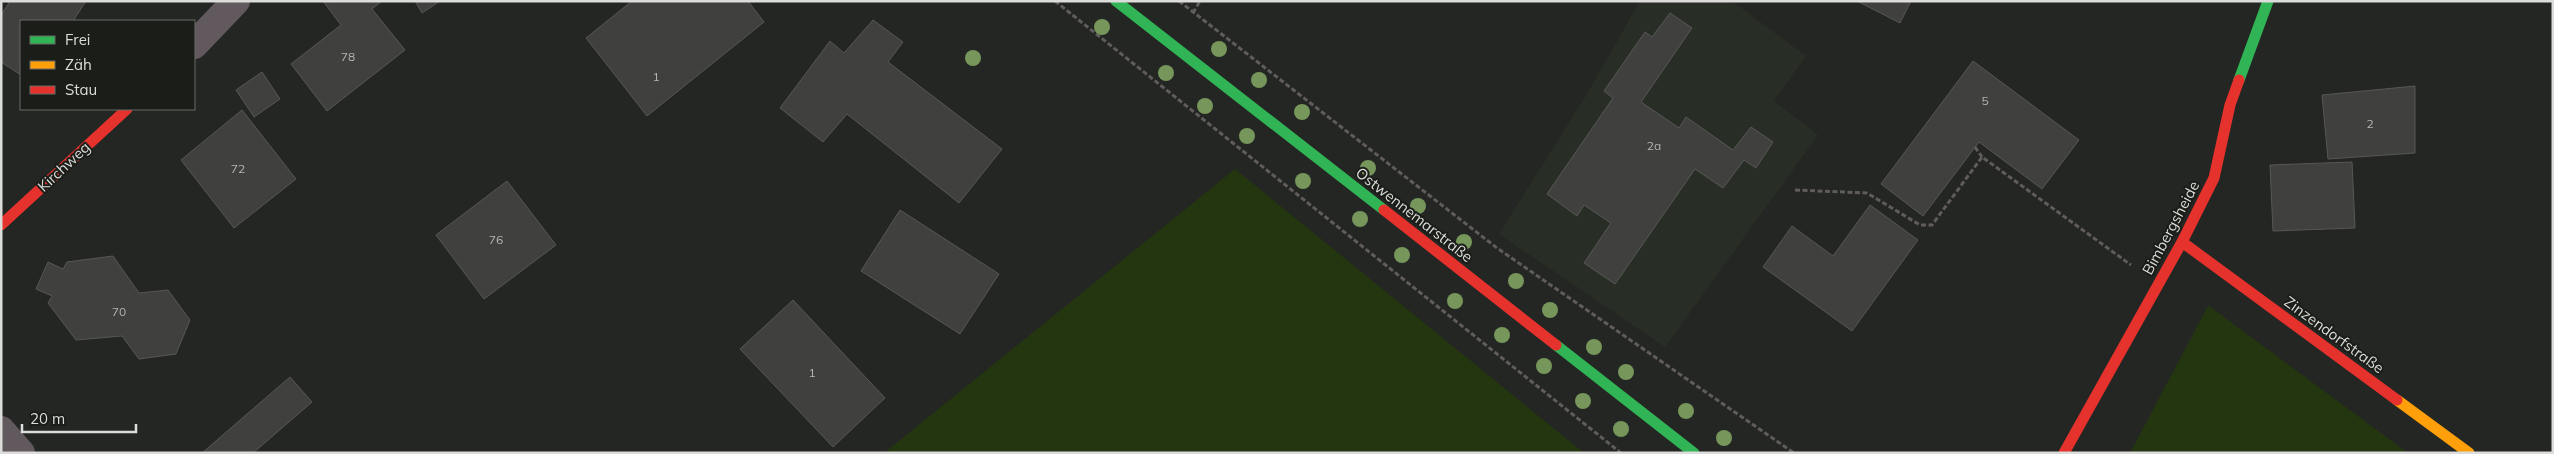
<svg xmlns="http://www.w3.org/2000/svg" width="2554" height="454" font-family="Mulish,sans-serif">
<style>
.built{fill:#282e25}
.green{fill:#243610}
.building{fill:#40403e;stroke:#575856}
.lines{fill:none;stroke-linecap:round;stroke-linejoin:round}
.path{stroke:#605c5e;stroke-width:3;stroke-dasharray:5 2.5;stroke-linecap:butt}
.street{stroke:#62595e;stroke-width:28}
.fast{stroke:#30b455;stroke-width:11}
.slow{stroke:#ff9f0a;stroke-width:11}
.jam{stroke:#e5322d;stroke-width:11}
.tree{fill:#76965b}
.labels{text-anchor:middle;stroke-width:4;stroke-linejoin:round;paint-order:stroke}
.number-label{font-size:12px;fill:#b5b6b3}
.street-label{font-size:15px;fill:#dcddda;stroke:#1b1d19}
</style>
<rect width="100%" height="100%" fill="#242623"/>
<path class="built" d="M1640,1H1732L1806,56L1774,101L1818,135L1665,347L1499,234L1587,94Z"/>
<path class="green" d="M1235,169L1584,453H884Z
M2208,306H2209L2408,453H2130Z"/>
<path class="building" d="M6,1H86L73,21H21V75L1,62V15L9,3Z
M323,1H382L372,9L405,50L327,111L291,64L341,25Z
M415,1H440L422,13Z
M632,1H748L764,22L647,116L586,38Z
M1857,1H1911L1900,23Z
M1670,13L1692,28L1641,102L1679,128L1686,117L1733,150L1751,127L1773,142L1756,168L1744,160L1723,188L1695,169L1615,284L1584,263L1611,223L1584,205L1577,216L1547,194L1613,98L1604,91L1645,32L1652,37Z
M873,20L903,42L888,62L1002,149L959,203L847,114L823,142L780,108L830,41L844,53Z
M1973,61L2079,140L2042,189L1979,142L1923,216L1881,184Z
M262,72L280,99L254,117L236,90Z
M2415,86V153L2328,159L2322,95Z
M242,110L296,179L234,228L181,160Z
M2352,162L2355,228L2273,231L2270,165Z
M507,181L556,245L484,299L436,235Z
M1870,205L1918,240L1852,331L1763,267L1792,226L1833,256Z
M900,210L999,274L960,334L861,271Z
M113,256L139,293L168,290L190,320L176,354L139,359L122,336L76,340L48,303L52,296L36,289L48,262L63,269L67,262Z
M793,300L885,398L833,447L740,349Z
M290,377L312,402L253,453H202Z"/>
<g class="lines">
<path class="path" d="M1055,1L1621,453
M1179,1L1497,248L1794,453
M1193,13L1200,1
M1975,147L1982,157
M1795,190L1867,193L1920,225H1932L1982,157L2131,265"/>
<path class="street" d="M194,45L236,1
M1,430L21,453"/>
<path class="fast" d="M1116,1L1384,210
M2239,80L2268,1
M1556,345L1694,453"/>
<path class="slow" d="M2397,400L2469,453"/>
<path class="jam" d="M1384,210L1556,345
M1,225L127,109
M2182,242L2397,400
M2064,453L2182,242L2214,178L2230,105L2239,80"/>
</g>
<g class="tree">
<circle cx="1102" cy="27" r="8"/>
<circle cx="1219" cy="49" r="8"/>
<circle cx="973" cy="58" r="8"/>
<circle cx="1166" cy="73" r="8"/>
<circle cx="1259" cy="80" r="8"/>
<circle cx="1205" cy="106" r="8"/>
<circle cx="1302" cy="112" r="8"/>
<circle cx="1247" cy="136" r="8"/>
<circle cx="1368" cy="168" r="8"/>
<circle cx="1303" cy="181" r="8"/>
<circle cx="1418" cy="206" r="8"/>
<circle cx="1360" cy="219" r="8"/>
<circle cx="1464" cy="242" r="8"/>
<circle cx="1402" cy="255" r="8"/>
<circle cx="1516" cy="281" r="8"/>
<circle cx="1455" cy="301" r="8"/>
<circle cx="1550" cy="310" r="8"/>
<circle cx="1502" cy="335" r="8"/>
<circle cx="1594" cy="347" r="8"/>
<circle cx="1544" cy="366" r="8"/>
<circle cx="1626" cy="372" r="8"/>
<circle cx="1583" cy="401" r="8"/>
<circle cx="1686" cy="411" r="8"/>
<circle cx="1621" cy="429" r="8"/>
<circle cx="1724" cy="438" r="8"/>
</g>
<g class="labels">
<g class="number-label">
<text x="348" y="61">78</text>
<text x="656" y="81">1</text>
<text x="1985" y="105">5</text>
<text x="2370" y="128">2</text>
<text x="1654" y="150">2a</text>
<text x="238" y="173">72</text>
<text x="496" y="244">76</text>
<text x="119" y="316">70</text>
<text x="812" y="377">1</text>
</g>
<g class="street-label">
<text transform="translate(64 167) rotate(-43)" y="5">Kirchweg</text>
<text transform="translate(1414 215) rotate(38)" y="5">Ostwennemarstraße</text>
<text transform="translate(2171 228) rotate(-62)" y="5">Bimbergsheide</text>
<text transform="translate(2334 335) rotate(36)" y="5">Zinzendorfstraße</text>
</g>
</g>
<rect width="2554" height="454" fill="none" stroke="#dcddda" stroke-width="5"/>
<rect x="20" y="20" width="175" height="90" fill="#1b1d19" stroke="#686a66"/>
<rect x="30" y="36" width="25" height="8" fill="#30b455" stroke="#686a66"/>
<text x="65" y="45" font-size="15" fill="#dcddda">Frei</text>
<rect x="30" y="61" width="25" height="8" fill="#ff9f0a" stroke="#686a66"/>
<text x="65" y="70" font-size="15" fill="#dcddda">Zäh</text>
<rect x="30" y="86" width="25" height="8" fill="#e5322d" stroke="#686a66"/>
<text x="65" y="95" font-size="15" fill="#dcddda">Stau</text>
<path d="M22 424v8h114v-8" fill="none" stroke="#dcddda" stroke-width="2.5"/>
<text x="30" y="424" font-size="15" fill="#dcddda" stroke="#1b1d19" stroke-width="4" paint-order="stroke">20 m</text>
</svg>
